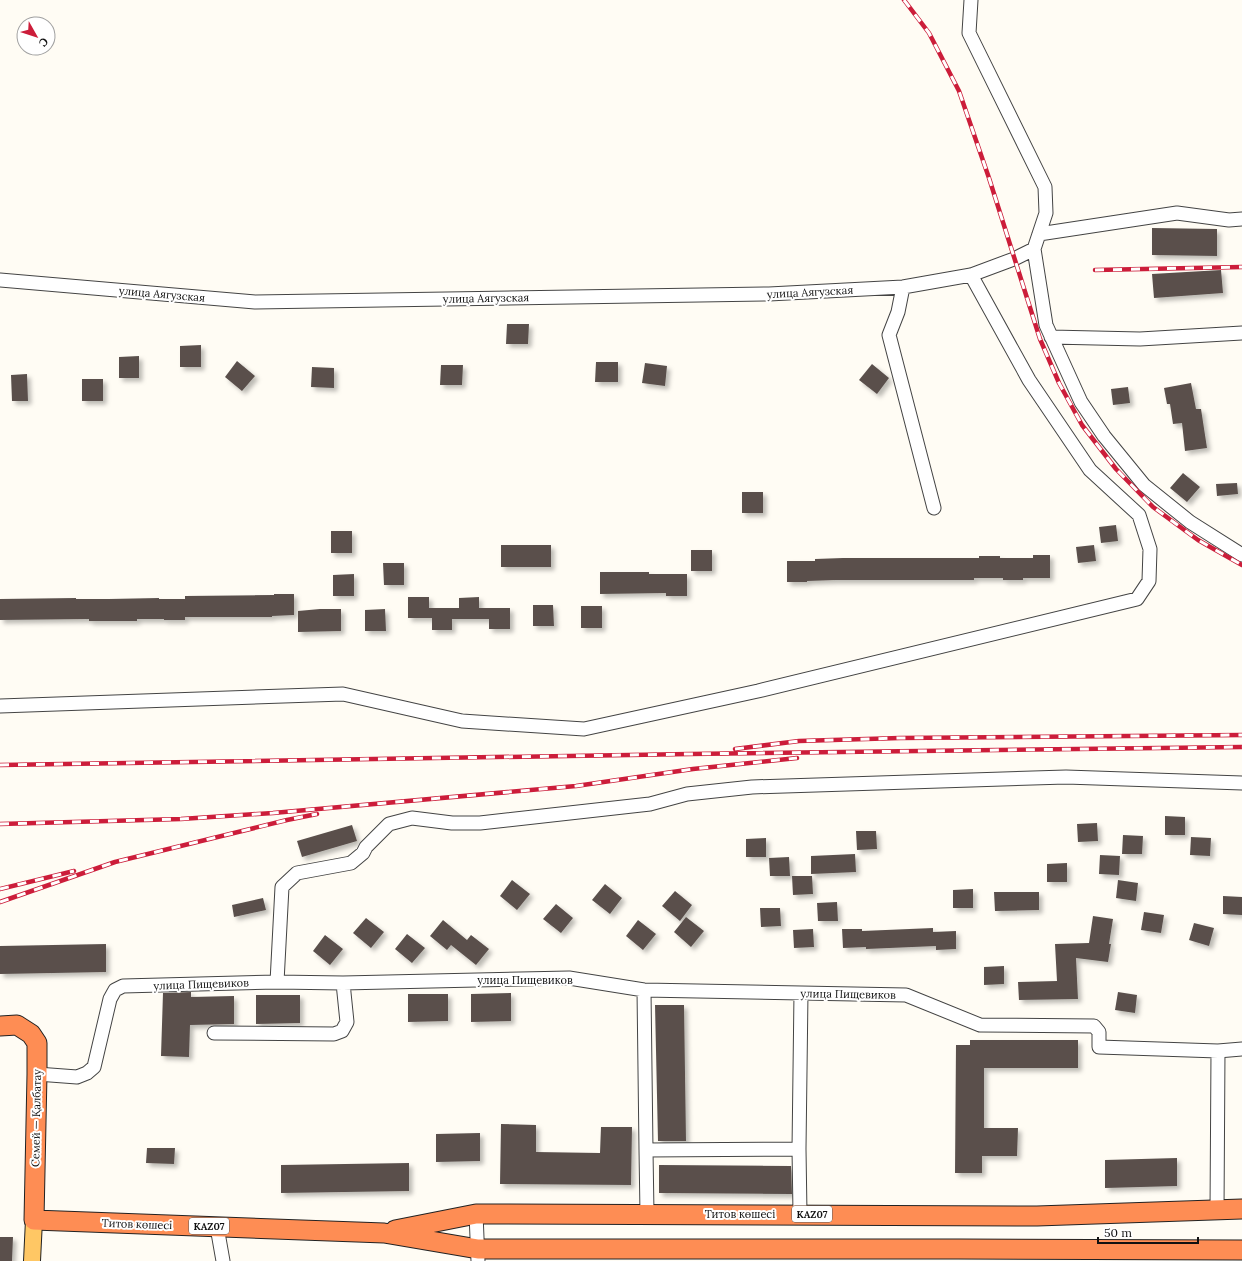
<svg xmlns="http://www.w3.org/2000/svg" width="1242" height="1261" font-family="Lora,serif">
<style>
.building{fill:#5a504c;filter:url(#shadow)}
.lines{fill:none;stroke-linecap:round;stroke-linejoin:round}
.minor-casing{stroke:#444;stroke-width:15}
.major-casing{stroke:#222;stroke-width:18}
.highway-casing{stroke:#222;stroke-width:21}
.minor{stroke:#fff;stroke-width:13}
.major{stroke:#ffc764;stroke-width:16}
.highway{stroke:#fe8d54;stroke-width:19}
.rail-casing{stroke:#cc1d3a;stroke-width:4.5}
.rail{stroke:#fff;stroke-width:3;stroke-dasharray:9;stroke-linecap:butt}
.labels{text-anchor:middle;stroke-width:4;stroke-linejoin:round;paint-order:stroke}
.shield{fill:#fff;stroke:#585858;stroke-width:1}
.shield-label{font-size:10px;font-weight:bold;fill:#111}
.street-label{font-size:11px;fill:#111;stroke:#fff}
</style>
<defs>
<filter id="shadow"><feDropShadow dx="3.5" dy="3.5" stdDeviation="2" flood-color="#0004"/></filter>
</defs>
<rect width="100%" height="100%" fill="#fffcf4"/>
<path class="building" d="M1152,228L1217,229V256L1152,255Z
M1221,270L1223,293L1154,298L1152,274Z
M507,324H529L528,344H506Z
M201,345V367H180V346Z
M139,356V378H119V357Z
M237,361L255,376L242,391L225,377Z
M596,362H618V382H595Z
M645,363L667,366L665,386L642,383Z
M872,364L889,378L877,394L859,380Z
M441,365H463L462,385H440Z
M312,367L334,368V388L311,387Z
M27,374L28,401H12L11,375Z
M82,379H103V401H82Z
M1191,383L1196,409H1201L1207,448L1185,451L1182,423L1173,424L1170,404H1167L1164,388Z
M1128,387L1130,403L1113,405L1111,389Z
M1183,473L1200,487L1187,502L1170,488Z
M1237,483L1238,494L1217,496L1216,484Z
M742,492H763V513H742Z
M1116,525L1118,541L1101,543L1099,527Z
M331,531H352V553H331Z
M501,545H551V567H501Z
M1094,545L1096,561L1078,563L1076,547Z
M691,550H712V571H691Z
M1033,555H1050V578H1023V580H1003V578H974V580H835L807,581V582H787V561H815V559L843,558H979V556H1000V558H1033Z
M383,563H404V585H384Z
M600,572H649V574H687V596H666V593L600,594Z
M354,574V596H333V575Z
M274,594H294V615L272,616V617H185V620H164V619H137V621H89V619L0,620V599L76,598V599H109L159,598V599H185V596L274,595Z
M408,597H429V608H459V598L479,597V608H510V629H489V619H452V630H432V618H408Z
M533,605H553L554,626H533Z
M581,606H602V628H581Z
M320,609H341V631L298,632V611Z
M385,609L386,631H365V610Z
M1165,816L1185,817V835H1165Z
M1097,823L1098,841L1078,842L1077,824Z
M352,825L357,841L302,857L297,841Z
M856,831H876L877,849L857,850Z
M1123,835L1143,836L1142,854H1122Z
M1191,837L1211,838L1210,856L1190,855Z
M766,838V857H746V839Z
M855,854L856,872L811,874V856Z
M1100,855L1120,856L1119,875L1099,874Z
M789,857L790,876H770L769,858Z
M1067,863V882H1047V864Z
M792,876H812L813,894L793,895Z
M512,880L530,894L517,910L500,896Z
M1118,880L1138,883L1136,901L1116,898Z
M605,884L622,898L610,914L592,900Z
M973,889V908H953V890Z
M675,891L692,905L680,921L662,906Z
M994,892H1039V910L995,911Z
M1223,896L1242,897V915L1223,914Z
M263,898L266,910L234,917L232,905Z
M837,902L838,921H818L817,903Z
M556,904L573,918L561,933L543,919Z
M760,908H780L781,926L761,927Z
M1144,912L1164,915L1161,933L1141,930Z
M1093,916L1113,919L1109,944H1111L1108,962L1076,958L1078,999L1019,1000L1018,982L1057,981L1055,944L1089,943Z
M686,917L704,931L691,947L674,932Z
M366,918L384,932L371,948L353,933Z
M443,920L467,940L471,935L489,949L476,965L451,945L447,950L430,936Z
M638,920L656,934L643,950L626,936Z
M1194,923L1214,928L1209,946L1189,940Z
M933,928V932L956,931V949L936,950V946L866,949V947L843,948L842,929H862V931Z
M813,929L814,947L794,948L793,930Z
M407,934L425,948L412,963L395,949Z
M325,935L343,949L330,965L313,951Z
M106,944V972L0,974V946Z
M1004,966V984L984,985V967Z
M191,992V997L234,996V1024L190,1025L189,1057L161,1056L163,993Z
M1118,992L1137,995L1135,1013L1115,1010Z
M511,993V1021L471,1022V994Z
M408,994H448V1021L408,1022Z
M256,995H300V1023L256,1024Z
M655,1005H684L686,1141H658Z
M970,1040H1078V1068H984V1128H1018L1017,1156H982V1173H955L956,1045H970Z
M501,1124L536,1125V1152L600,1153L601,1127H632L631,1185L500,1184Z
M480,1133V1161L436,1162V1134Z
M147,1148H175L174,1164L146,1163Z
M1177,1158V1186L1105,1188V1160Z
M409,1163V1191L281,1193V1165Z
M659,1165L791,1166L792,1194L659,1193Z
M0,1237H13L12,1261H0Z"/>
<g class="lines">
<g class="minor-casing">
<path id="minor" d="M1039,234L1177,213L1229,220L1242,219
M1034,249L1046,325L1081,402L1104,436L1144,485L1190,522L1242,555
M0,280L255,302L769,294L903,287L971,275L1014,259L1034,249L1046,213L1045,187L969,33L971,0
M903,287L898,312L889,335L934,508
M1051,337L1140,339L1242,333
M0,706L343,694L462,721L584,729L758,691L1137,599L1149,581L1150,549L1139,515L1090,470L1029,380L971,275
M277,982L282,887L297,873L351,863L363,853L366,847L389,824L412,818L452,823H480L650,804L687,794L752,787L1066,777L1242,783
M644,990L646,1150
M214,1033L334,1034L342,1031L347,1022L343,983
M37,1074L77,1077L87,1073L94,1067L110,999L115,990L123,986L277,982L343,983L569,978L644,990L906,995L980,1025L1094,1026L1099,1032V1047L1218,1051L1242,1049
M799,1149L801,993
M1217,1211L1218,1051
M476,1214L478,1261
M647,1214L646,1150L799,1149L800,1214
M217,1227L223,1261"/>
</g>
<g class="major-casing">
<path id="major" d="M32,1261L34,1220"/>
</g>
<g class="highway-casing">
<path id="highway" d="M0,1026L17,1025L31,1034L37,1043V1074L34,1220L384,1233L478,1249H958L1242,1250
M395,1230L476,1214L1037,1216L1242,1209"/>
</g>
<use href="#minor" class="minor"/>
<use href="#major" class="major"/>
<use href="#highway" class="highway"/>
<g class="rail-casing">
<path id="rail" d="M904,0L929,33L959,91L989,178L1040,339L1059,383L1082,425L1116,469L1153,507L1198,540L1242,565
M1095,270L1242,267
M735,749L799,741L900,738L1242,735
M0,765L690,754L1242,747
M0,824L181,819L273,813L576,786L693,769L797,758
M0,889L74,871
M0,902L115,862L287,820L317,814"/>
</g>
<use href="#rail" class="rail"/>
</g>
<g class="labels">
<g class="shield">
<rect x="792" y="1206" width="40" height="16" rx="3"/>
<rect x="189" y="1218" width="40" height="16" rx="3"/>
</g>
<g class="shield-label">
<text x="812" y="1218">KAZ07</text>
<text x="209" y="1230">KAZ07</text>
</g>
<g class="street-label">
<text transform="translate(810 292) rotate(-3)" y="4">улица Аягузская</text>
<text transform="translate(162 294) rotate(5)" y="4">улица Аягузская</text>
<text transform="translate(486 298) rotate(-1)" y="4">улица Аягузская</text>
<text x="525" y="984">улица Пищевиков</text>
<text transform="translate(201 984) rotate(-2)" y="4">улица Пищевиков</text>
<text transform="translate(848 994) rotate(1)" y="4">улица Пищевиков</text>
<text transform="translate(36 1118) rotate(-89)" y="4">Семей — Қалбатау</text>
<text x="740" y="1218">Титов көшесі</text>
<text transform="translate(137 1224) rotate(2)" y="4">Титов көшесі</text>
</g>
</g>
<g transform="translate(36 36) rotate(129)"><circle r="19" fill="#ffffff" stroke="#a0a0a0"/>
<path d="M0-3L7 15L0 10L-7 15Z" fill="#cc1d3a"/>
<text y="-6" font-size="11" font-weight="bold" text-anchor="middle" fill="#111111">С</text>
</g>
<path d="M1098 1237v6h100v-6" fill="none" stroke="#111111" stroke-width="2"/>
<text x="1104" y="1237" font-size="12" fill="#111111" stroke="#ffffff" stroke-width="3" paint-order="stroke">50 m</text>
</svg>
